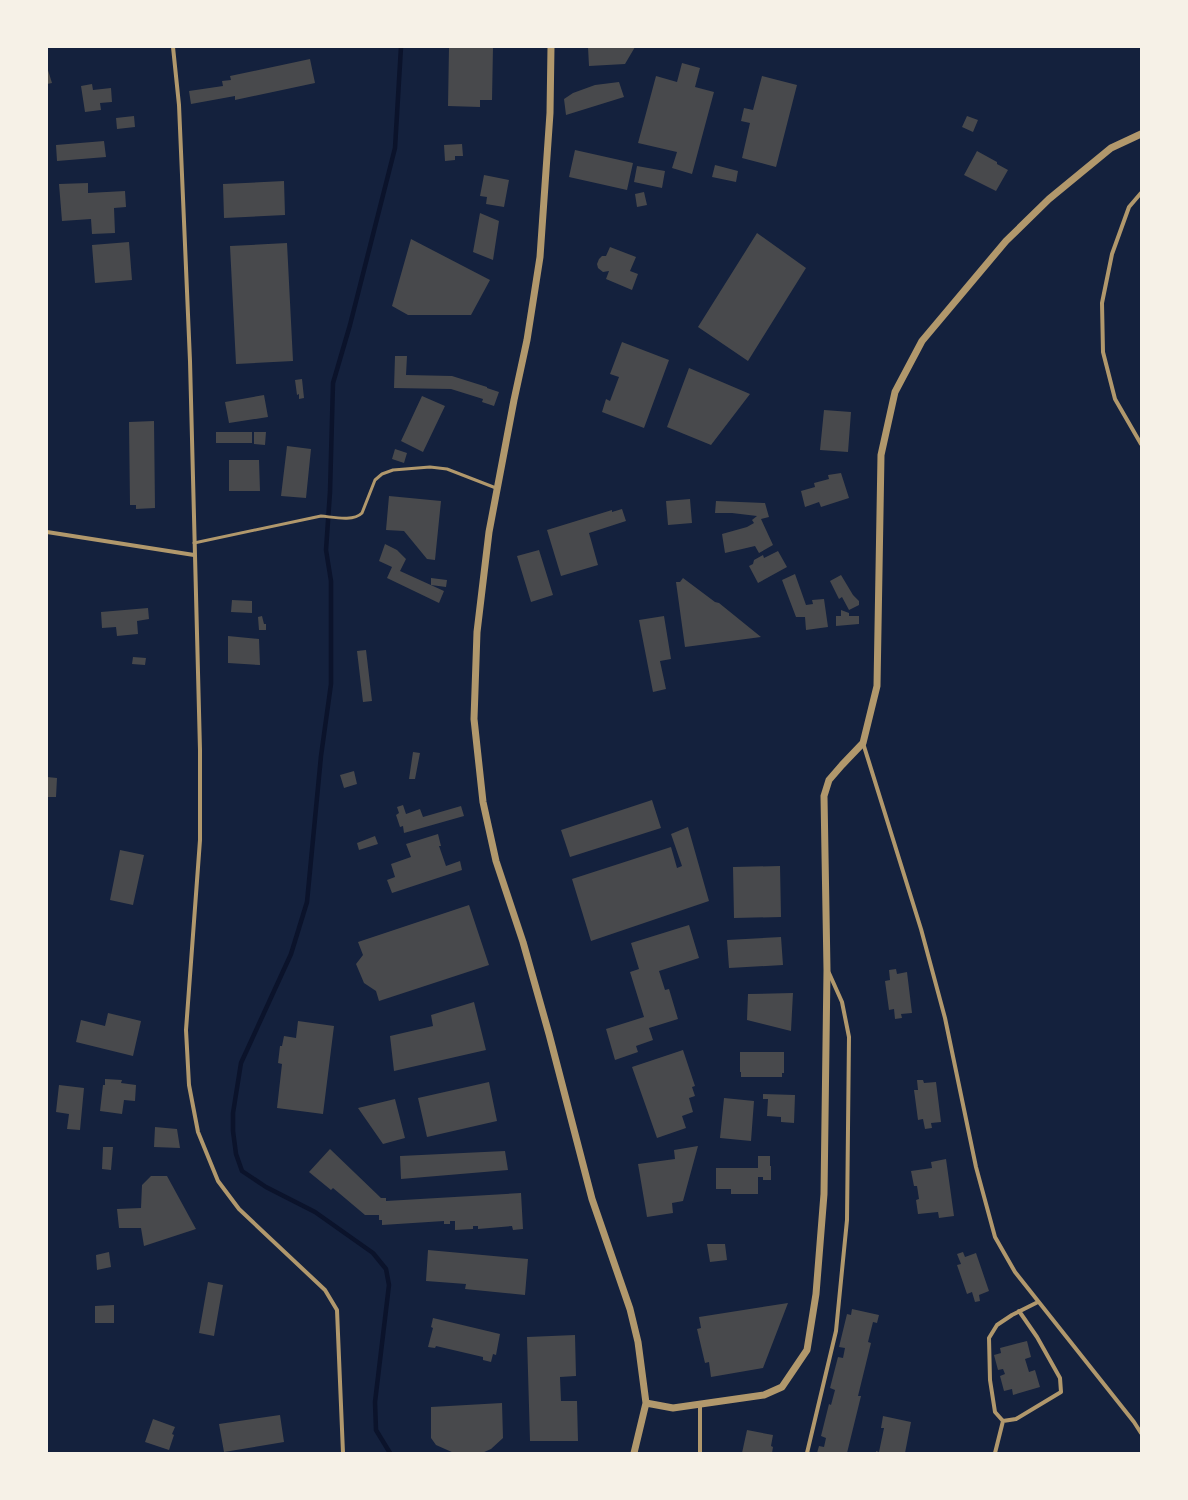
<svg xmlns="http://www.w3.org/2000/svg" width="1188" height="1500" font-family="'Noto Serif',serif">
<style>
.lines{fill:none;stroke-linecap:round;stroke-linejoin:round}
.stream{stroke:#0b132b;stroke-width:4.5}
.building{fill:#48494c}
.service{stroke:#b1986c;stroke-width:3}
.minor{stroke:#b1986c;stroke-width:4}
.tertiary{stroke:#b1986c;stroke-width:7}
</style>
<rect width="100%" height="100%" fill="#14213d"/>
<g class="lines">
<path class="stream" d="M390,1453L376,1430L375,1402L389,1285L386,1269L373,1253L315,1212L266,1187L242,1171L236,1154L233,1131V1113L241,1063L291,954L307,902L321,756L331,684V581L326,550L330,492L333,383L350,325L395,148L401,47"/>
</g>
<path class="building" d="M449,47H493L492,100H480V107L448,106Z
M588,47H635L625,64L589,66Z
M310,59L315,83L235,100V96L191,104L189,91L223,86L222,81L231,80L230,76Z
M682,63L700,68L695,87L714,92L692,174L672,168L677,152L638,143L656,76L677,82Z
M47,67L52,83L47,84Z
M762,76L797,85L776,167L742,158L750,123L741,121L744,108L753,110Z
M619,82L624,97L566,115L564,99L573,93L595,85Z
M92,84L93,90L111,88L112,102L100,103L101,110L85,112L81,86Z
M134,116L135,127L117,129L116,118Z
M967,116L978,120L973,132L962,127Z
M104,141L106,157L57,161L56,145Z
M462,144L463,156H455V160L445,161L444,145Z
M575,150L633,163L627,190L569,177Z
M977,151L997,162V164L1008,170L996,191L964,175Z
M715,165L738,171L736,182L712,177Z
M637,166L665,171L662,188L634,182Z
M484,175L509,180L504,207L486,204L487,197L480,196Z
M284,181L285,215L224,218L223,184Z
M88,183V193L125,191L126,207L114,208L115,233L92,234L91,219L62,221L59,184Z
M644,192L647,205L637,207L635,194Z
M480,213L499,221L493,260L473,252Z
M757,233L806,268L748,361L698,327Z
M411,239L490,280L471,315H408L392,306Z
M129,242L132,280L95,283L92,245Z
M287,243L293,361L236,364L230,246Z
M610,247L636,257L630,271L638,274L632,290L606,279L609,271L603,272L598,268L597,264L599,259L602,256H606Z
M622,342L669,360L644,428L602,412L606,399L610,401L619,377L610,374Z
M395,356H407L406,375L452,376L487,387V388L499,392L494,406L482,402L483,399L451,389L394,388Z
M689,368L750,394L711,445L667,427Z
M302,379L304,398L299,399V394L297,395L295,380Z
M264,395L268,417L229,423L225,402Z
M422,396L445,406L423,452L401,441Z
M824,410L851,412L848,452L820,450Z
M154,421L155,508L136,509V505H130L129,422Z
M216,432H252V443H216Z
M254,432H266L265,445L254,444Z
M287,446L311,449L306,498L281,496Z
M395,449L407,453L404,463L392,459Z
M229,460H259L260,491H229Z
M841,473L849,498L821,507L819,502L805,507L801,491L815,487L814,483L829,479L828,475Z
M389,496L441,501L435,560L427,559L404,531L386,530Z
M690,499L692,523L668,525L666,501Z
M716,501L765,503L769,517L761,519L773,545L759,553L755,546L725,553L722,534L747,527L754,523L752,520L757,516L732,513H715Z
M622,509L626,521L589,533L598,565L561,576L547,530L612,510V512Z
M385,544L397,550L406,559L400,571L444,591L439,603L387,578L392,567L379,561Z
M539,550L553,595L531,602L517,556Z
M778,551L787,567L758,583L749,566L753,564L754,560L763,555L764,558Z
M795,574L806,605L813,604L812,600L824,599L828,627L806,630L805,617H796L782,580Z
M841,575L853,595L859,601V605L849,610L842,597L839,599L830,581Z
M431,578L447,580L446,587L431,585Z
M683,578L715,602L719,603L761,637L685,647L676,582H680Z
M232,600L252,601V613L231,612Z
M148,608L149,619L137,621L138,634L117,636L116,627L102,628L101,612Z
M841,610L849,613V616H859V624L836,626V616H841Z
M262,616L264,624H266V630H259L258,617Z
M664,616L671,659L660,661L666,689L653,692L639,620Z
M228,636L259,639L260,665L228,663Z
M366,650L372,701L363,702L357,651Z
M133,657L146,658L145,665L132,664Z
M413,752L420,753L415,779H409Z
M354,771L357,784L344,788L340,775Z
M47,777L57,778L56,797H47Z
M652,800L661,828L570,857L561,830Z
M403,805L406,814L420,809L423,817L461,806L464,816L404,833L403,826L400,827L396,815L399,813L397,807Z
M688,827L709,901L591,941L572,879L671,847L677,868L682,866L671,834Z
M438,834L441,846H439L446,866L460,861L462,870L392,893L387,880L395,877L391,864L411,857L406,844Z
M375,836L378,844L359,850L357,843Z
M120,850L144,855L133,905L110,900Z
M780,866L781,917L734,918L733,867Z
M469,905L489,965L379,1001L376,991L364,983L356,964L363,955L358,942Z
M689,925L699,958L659,971L665,990L669,989L678,1019L649,1028L653,1040L636,1046L638,1052L615,1060L606,1029L644,1017L630,972L639,969L631,943Z
M781,937L783,965L729,968L727,940Z
M896,969L897,974L907,972L912,1013L901,1014L902,1018L895,1019L894,1009L889,1010L885,981L890,980L889,970Z
M793,993L791,1031L747,1020L748,994Z
M474,1002L486,1050L394,1071L390,1036L433,1026L431,1015Z
M108,1013L141,1021L133,1056L76,1042L81,1020L105,1026Z
M298,1021L334,1026L323,1114L277,1108L282,1064L278,1063L280,1046H282L284,1036L296,1038Z
M683,1050L695,1086L692,1087L695,1096L689,1098L693,1112L682,1116L686,1128L657,1138L632,1067Z
M740,1052H784V1073H782V1077H741V1072H740Z
M105,1079L122,1080L121,1083L136,1085L135,1101L124,1100L122,1114L100,1111L103,1085H105Z
M917,1080H923L924,1083L936,1082L941,1122L931,1123L932,1128L925,1129L923,1119L918,1120L914,1090H918Z
M489,1082L497,1121L427,1137L418,1098Z
M59,1085L84,1088L80,1130L67,1129L69,1114L56,1112Z
M763,1094L795,1095L794,1123L781,1122V1117L767,1116L768,1099H763Z
M724,1098L754,1101L751,1141L720,1138Z
M395,1099L405,1138L383,1144L358,1108Z
M155,1127L177,1129L180,1148L154,1147Z
M698,1146L683,1201L672,1203L673,1213L647,1217L638,1164L675,1159L674,1150Z
M103,1147H113L111,1170L102,1169Z
M330,1149L381,1198H386V1201L521,1193L523,1229L513,1230L512,1226L478,1229V1226H473V1229L455,1230V1221H450V1224H444V1221L382,1225V1220H379V1215H365L333,1188L331,1190L309,1172Z
M505,1151L508,1170L401,1179L400,1156Z
M758,1156H770V1166H771V1180H763V1177H758V1194H731V1189H716V1168H758Z
M946,1159L954,1216L939,1218L938,1212L918,1214L916,1200L919,1199L917,1186H914L911,1171L932,1168L931,1162Z
M151,1176H167L196,1229L144,1246L141,1228H119L117,1209L141,1208L142,1185Z
M707,1244H725L727,1260L710,1262Z
M428,1250L528,1259L525,1295L465,1289L466,1284L426,1281Z
M109,1252L111,1267L97,1270L96,1255Z
M963,1252L965,1257L976,1253L989,1291L979,1295L980,1301L975,1302L972,1292L967,1294L957,1265L961,1264L957,1254Z
M208,1282L223,1285L214,1336L199,1333Z
M788,1303L763,1368L711,1377L709,1362L705,1363L697,1329L701,1328L699,1317Z
M114,1305V1323H95V1306Z
M852,1309L879,1315L877,1323L873,1322L868,1342L871,1343L858,1396H861L847,1453H817L819,1446L824,1447L826,1438L821,1436L829,1404L831,1405L835,1390L830,1388L838,1357L843,1358L845,1348L839,1347L847,1314L851,1315Z
M433,1318L500,1334L496,1355L493,1354L491,1362L483,1360V1357L436,1346L435,1348L428,1347L433,1328L431,1327Z
M575,1335L576,1376L560,1377L561,1401H577L578,1441H530L527,1337Z
M1027,1341L1031,1357L1025,1359L1029,1372L1035,1370L1040,1387L1013,1395L1012,1389L1004,1391L1000,1376L1005,1374L1003,1369L998,1370L994,1355L1001,1353L1000,1348Z
M502,1403L503,1438L491,1449L482,1453H454L436,1445L431,1438V1407Z
M280,1415L284,1442L224,1452L219,1424Z
M883,1416L911,1422L905,1453H876V1451L879,1452L884,1428H881Z
M153,1419L175,1427L172,1434L174,1435L169,1450L145,1442Z
M747,1430L773,1435L771,1446L773,1447L772,1453H742Z"/>
<g class="lines">
<path class="service" d="M194,543L321,516C333,517 353,522 362,513L375,480L382,474L393,470L430,467L447,469L496,488"/>
<path class="minor" d="M173,47L179,105L190,361L200,750V840L186,1030L189,1085L198,1132L218,1181L239,1209L325,1290L337,1310L343,1453
M1141,193L1129,207L1112,254L1102,303L1103,352L1115,399L1141,444
M47,532L194,555
M863,743L921,929L945,1018L976,1167L995,1237L1015,1272L1134,1422L1141,1433
M1019,1311L1037,1337L1060,1378L1061,1392L1016,1419L1003,1421L995,1412L990,1380L989,1338L997,1325L1012,1315L1038,1302
M700,1453V1404
M807,1453L836,1331L847,1220L849,1037L842,1002L829,973
M995,1453L1003,1421"/>
<path class="tertiary" d="M551,47L550,113L540,257L527,340L514,400L489,532L477,632L474,719L483,802L496,861L523,942L549,1034L592,1199L630,1309L638,1342L646,1403L634,1453
M646,1403L673,1408L764,1395L782,1387L807,1350L816,1294L824,1194L827,970L824,796L829,780L842,765L863,743L877,686L881,455L895,392L922,341L1006,241L1049,199L1111,148L1141,134"/>
</g>
<rect width="1188" height="1500" fill="none" stroke="#f6f1e7" stroke-width="96"/>
</svg>
